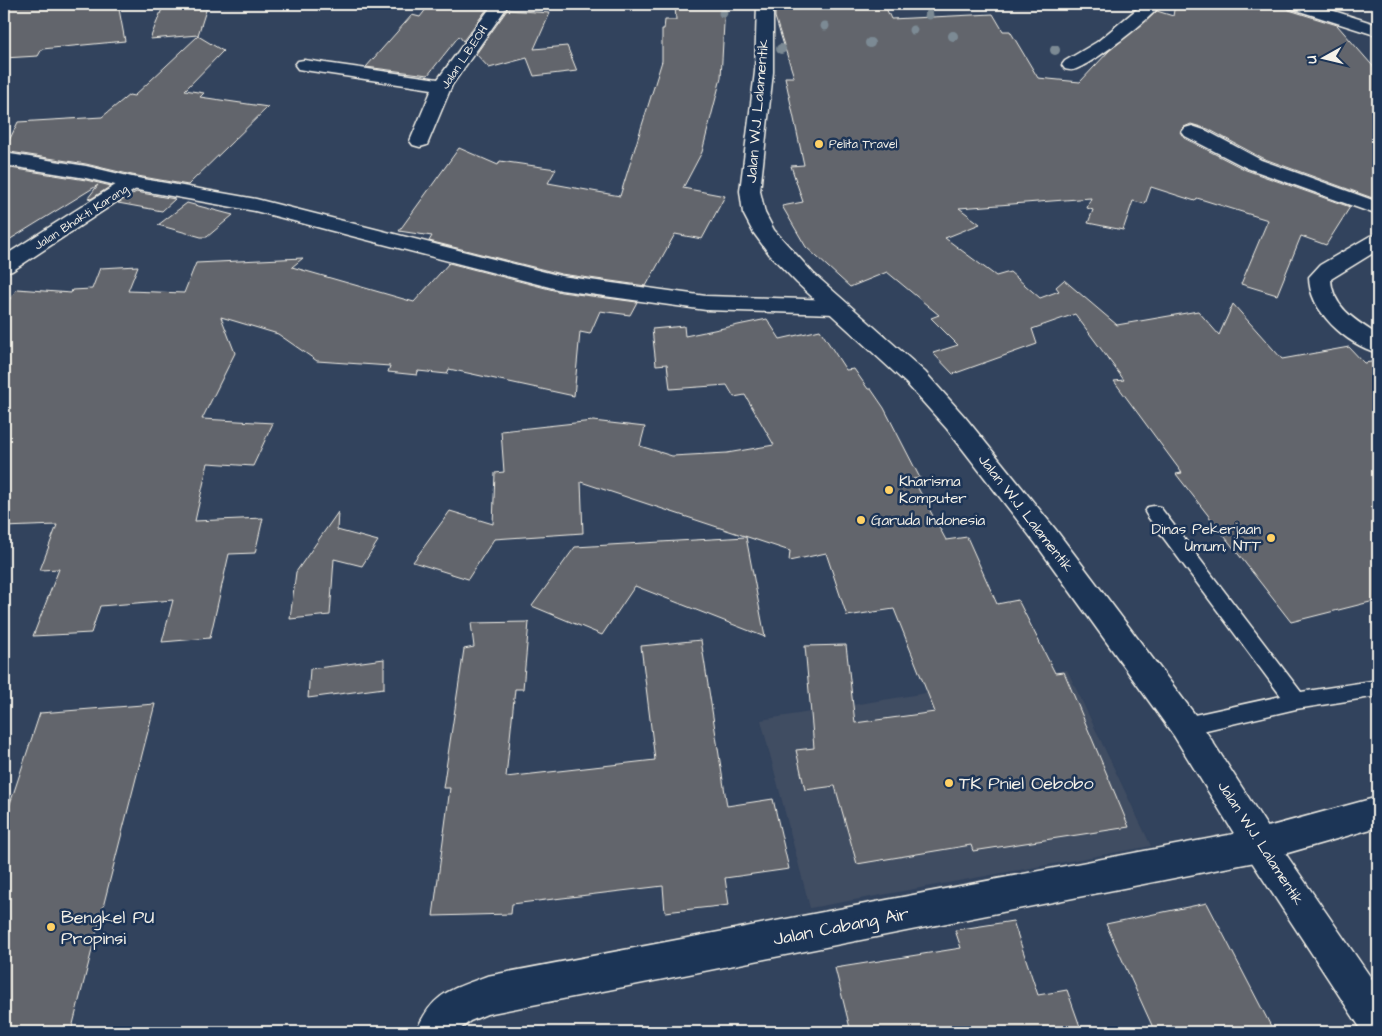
<svg xmlns="http://www.w3.org/2000/svg" width="1382" height="1036" font-family="'Architects Daughter',sans-serif">
<style>
.built{fill:#404d62}
.building{fill:#62656c;stroke:#f4f1e8}
.lines{fill:none;stroke-linecap:round;stroke-linejoin:round}
.lane-casing{stroke:#f4f1e8;stroke-width:3}
.street-casing{stroke:#f4f1e8;stroke-width:3}
.secondary-casing{stroke:#f4f1e8;stroke-width:3}
.primary-casing{stroke:#f4f1e8;stroke-width:3}
.lane{fill:#1d3557;fill-rule:evenodd}
.street{fill:#1d3557;fill-rule:evenodd}
.secondary{fill:#1d3557;fill-rule:evenodd}
.primary{fill:#1d3557;fill-rule:evenodd}
.tree{fill:#7c8a94}
.poi-dot{fill:#ffd166;stroke:#1d3557;stroke-width:2}
.labels{text-anchor:middle;stroke-width:5;stroke-linejoin:round;paint-order:stroke}
.far-street-label{font-size:12px;fill:#f4f1e8;stroke:#1d3557}
.far-poi-label{font-size:12px;fill:#f4f1e8;stroke:#1d3557;text-anchor:start}
.street-label{font-size:15px;fill:#f4f1e8;stroke:#1d3557}
.poi-label{font-size:15px;fill:#f4f1e8;stroke:#1d3557;text-anchor:start}
.near-poi-label{font-size:18px;fill:#f4f1e8;stroke:#1d3557;text-anchor:start}
.near-street-label{font-size:18px;fill:#f4f1e8;stroke:#1d3557}
</style>
<rect width="100%" height="100%" fill="#32435d"/>
<filter id="ink" filterUnits="userSpaceOnUse"><feTurbulence type="fractalNoise" baseFrequency=".02" numOctaves="2"/><feDisplacementMap in="SourceGraphic" scale="10" xChannelSelector="R" yChannelSelector="G"/><feConvolveMatrix kernelMatrix="1 2 1 2 8 2 1 2 1" color-interpolation-filters="sRGB"/></filter>
<g filter="url(#ink)">
<path class="built" d="M1067,670L1151,846L810,908L761,720Z"/>
<path class="building" d="M4,4H118L125,41L42,49L38,56L4,58Z
M164,4H208L198,35L150,39Z
M430,4H480L477,8L487,9L463,41L459,36L428,75L366,67L412,15L420,17Z
M775,4H884L891,19L993,14L1003,31H1010L1038,78L1080,82L1109,51L1157,11L1173,16L1175,4H1286L1289,10L1337,25L1378,72V200L1262,158L1208,129L1191,124L1184,127L1180,132L1184,138L1246,170L1350,207L1326,245L1301,236L1277,295L1241,284L1268,220L1197,198L1195,201L1151,187L1145,204L1133,201L1123,230L1088,223L1093,210L1087,208L1091,198L959,208L980,224L945,238L996,276L1010,272L1040,298L1059,291L1056,287L1064,280L1117,325L1198,311L1219,335L1233,304L1282,359L1349,347L1364,363L1378,361V600L1291,622L1176,474L1182,473L1114,381L1124,380L1075,314L1032,329L1037,344L953,374L933,353L958,345L931,318L939,315L887,272L850,287L806,247L782,206L803,202L791,166L804,165L785,77H794L775,17Z
M725,5L721,78L702,152L683,188L725,196L702,239L675,234L646,286L561,274L429,241L432,236L399,231L459,148L498,165L500,161L556,169L548,183L620,196L662,61V29H664L665,20H676L675,6Z
M507,10L550,13L534,49L567,46L577,71L534,76L527,58L489,68L476,54Z
M198,36L223,51L185,90L204,93L200,97L268,107L188,185L132,175L86,164L4,151L18,122L102,117L129,95L134,96Z
M4,167L86,180L111,186L91,199L88,198L98,185L4,243Z
M136,192L175,199L162,211L118,203Z
M187,203L233,215L207,237H201L158,225Z
M303,258L292,267L414,302L449,263L561,292L637,302L630,315L600,311L590,334L580,332L574,396L449,369L447,374L418,371L417,375L388,372L390,366L317,361L278,334L221,317L235,353L202,419L273,423L253,466L208,463L195,521L263,518L255,553L229,554L210,638L162,642L173,600L100,606L91,633L33,636L59,569L40,570L57,525L4,527V307L17,289L71,293L72,290L92,289L100,268L138,266L128,291L184,293L196,263Z
M767,319L780,339L820,330L846,370L854,369L868,389H871L884,408L920,478L913,479L946,540L967,537L997,604L1018,600L1055,673L1064,672L1129,827L973,851L971,845L857,864L835,786L805,790L796,750L814,748L805,646L846,645L855,723L935,712L894,609L847,616L826,553L789,561L790,551L581,482L583,533L494,539L468,579L413,562L450,511L493,524L495,473L504,472L501,431L593,421L645,427L640,446L672,456L727,453L774,445L745,395L734,397L727,385L670,389L667,364L656,365L652,329L684,326L685,336Z
M338,512L337,530L378,541L362,566L334,559L330,615L290,619L296,572Z
M746,537L765,637L635,586L602,635L532,606L575,547Z
M529,622L523,689H515L506,777L655,760L641,646L701,640L727,806L773,799L789,869L725,878L729,905L665,912L663,886L512,904L511,914L433,916L450,788H443L464,649L474,647L471,623Z
M384,659V688L308,698L310,669Z
M155,704L71,1032H4V822L40,713Z
M1207,903L1274,1032H1155L1106,924Z
M1013,921L1038,995L1067,990L1082,1032H851L835,968L961,948L955,930Z"/>
<g class="lines">
<g class="lane-casing">
<path id="lane" d="M1154,506L1160,507L1301,692L1378,680V696L1296,709L1185,735L1178,732L1175,726L1178,720L1185,717L1281,696L1148,517L1145,512L1148,507Z"/>
</g>
<g class="street-casing">
<path id="street" d="M493,4H509L452,85L427,145L420,147L413,145L410,141L432,89L304,70L298,69L295,65L298,61L304,60L438,79Z
M1143,4H1161C1150,20 1095,62 1076,69C1072,71 1069,70 1065,69L1062,65L1065,61L1097,42Z
M1288,4H1312L1378,25V36L1290,8Z
M1192,126L1207,131L1261,160L1378,202V215L1247,168L1185,136L1182,132L1185,128Z
M132,177L139,179L142,183L139,187L12,271L4,273V256L125,179Z
M1378,235V250L1331,279C1332,307 1356,321 1378,335V353C1346,344 1309,311 1309,277L1320,265L1370,236Z
M1378,797V827L1260,861L487,1014L470,1021L457,1032H416C432,993 450,990 487,976L1260,829Z"/>
</g>
<g class="secondary-casing">
<path id="secondary" d="M4,153L86,166L132,177L256,199L561,276L706,296L836,300L844,302L848,307L844,312L836,314L706,310L561,290L255,211L132,189L86,178L4,165Z"/>
</g>
<g class="primary-casing">
<path id="primary" d="M757,4H773V72L760,191L765,213L774,230L813,273L925,372L965,417L1056,530L1196,716L1272,834L1378,988V1032H1363L1248,856L1174,736L1036,544L947,429L907,384L797,283L770,255L753,232L743,213L740,191L755,72Z"/>
</g>
<use href="#lane" class="lane"/>
<use href="#street" class="street"/>
<use href="#secondary" class="secondary"/>
<use href="#primary" class="primary"/>
</g>
<g class="tree">
<circle cx="723" cy="13" r="4.5"/>
<circle cx="929" cy="15" r="4.5"/>
<circle cx="825" cy="26" r="4.5"/>
<circle cx="913" cy="30" r="4.5"/>
<circle cx="953" cy="36" r="5"/>
<circle cx="870" cy="43" r="5"/>
<circle cx="781" cy="49" r="5"/>
<circle cx="1055" cy="50" r="5"/>
</g>
</g>
<g class="poi-dot">
<circle cx="819" cy="144" r="5"/>
<circle cx="889" cy="490" r="5"/>
<circle cx="861" cy="520" r="5"/>
<circle cx="1271" cy="538" r="5"/>
<circle cx="949" cy="783" r="5"/>
<circle cx="51" cy="927" r="5"/>
</g>
<g class="labels">
<g class="far-street-label">
<text transform="translate(464 57) rotate(-56)" y="4">Jalan L.B.EOH</text>
<text transform="translate(81 217) rotate(-33)" y="4">Jalan Bhakti Karang</text>
</g>
<g class="far-poi-label">
<text x="829" y="148">Pelita Travel</text>
</g>
<g class="street-label">
<text transform="translate(757 111) rotate(-85)" y="5">Jalan W.J. Lalamentik</text>
<text transform="translate(1026 513) rotate(52)" y="5">Jalan W.J. Lalamentik</text>
<text transform="translate(1261 843) rotate(57)" y="5">Jalan W.J. Lalamentik</text>
</g>
<g class="poi-label">
<text x="899" y="486">Kharisma<tspan x="899" dy="17">Komputer</tspan></text>
<text x="871" y="525">Garuda Indonesia</text>
<text x="1261" y="534" text-anchor="end">Dinas Pekerjaan<tspan x="1261" dy="17">Umum, NTT</tspan></text>
</g>
<g class="near-poi-label">
<text x="959" y="789">TK Pniel Oebobo</text>
<text x="61" y="923">Bengkel PU<tspan x="61" dy="21">Propinsi</tspan></text>
</g>
<g class="near-street-label">
<text transform="translate(841 926) rotate(-11)" y="6">Jalan Cabang Air</text>
</g>
</g>
<rect width="1382" height="1036" fill="none" stroke="#1d3557" stroke-width="20"/>
<rect x="10" y="10" width="1362" height="1016" fill="none" stroke="#f4f1e8" stroke-width="2" filter="url(#ink)"/>
<g transform="translate(1324 58) rotate(262)" stroke="#1d3557" stroke-width="4" paint-order="stroke">
<path d="M0-4L9 19L0 12L-9 19Z" fill="#f4f1e8"/>
<text y="-8" font-size="14" font-weight="bold" text-anchor="middle" fill="#f4f1e8">U</text>
</g>
</svg>
